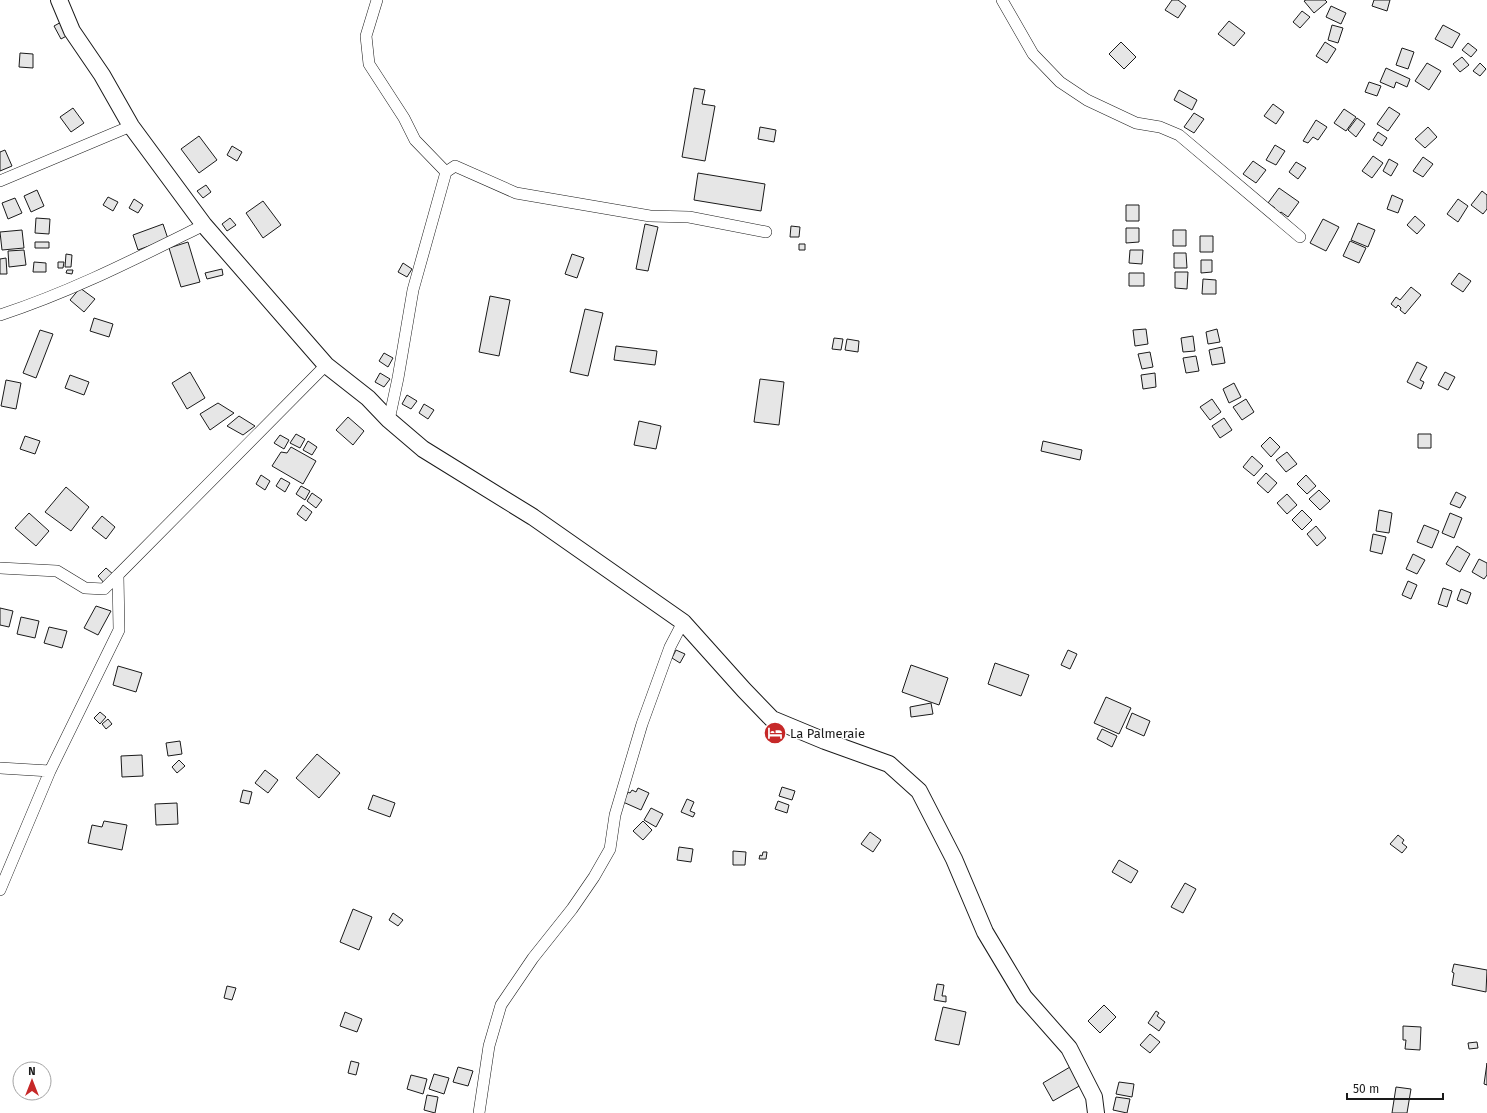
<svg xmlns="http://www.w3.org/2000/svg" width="1487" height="1113" font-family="'Fira Sans',sans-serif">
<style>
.building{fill:#e6e6e6;stroke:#1a1a1a}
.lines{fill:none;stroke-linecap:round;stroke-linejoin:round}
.street-casing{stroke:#1a1a1a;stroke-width:12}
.secondary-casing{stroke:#1a1a1a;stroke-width:18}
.street{stroke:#fff;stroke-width:11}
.secondary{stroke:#fff;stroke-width:16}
.labels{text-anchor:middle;stroke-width:3;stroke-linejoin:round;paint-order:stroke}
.poi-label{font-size:13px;fill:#1a1a1a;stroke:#fff;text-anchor:start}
</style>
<rect width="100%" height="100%" fill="#fff"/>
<path class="building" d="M1172,0H1178L1186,6L1178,18L1165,10Z
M1306,0H1325L1327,2L1314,13L1304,1Z
M1374,0H1390L1387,11L1372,6Z
M1331,6L1346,13L1341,24L1326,17Z
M1302,11L1310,17L1300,28L1293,22Z
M65,20L72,33L61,39L54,26Z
M1229,21L1245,33L1234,46L1218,34Z
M1332,25L1343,28L1338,43L1328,40Z
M1443,25L1460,34L1452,48L1435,39Z
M1121,42L1136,57L1124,69L1109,54Z
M1325,42L1336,49L1327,63L1316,56Z
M1468,43L1477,50L1471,57L1462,50Z
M1402,48L1414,52L1408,69L1396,65Z
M20,53L33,54V68L19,67Z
M1462,57L1469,65L1460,72L1453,64Z
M1427,63L1441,71L1429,90L1415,81Z
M1480,63L1486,69L1480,76L1473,71Z
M1386,68L1410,79L1407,87L1396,82L1394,88L1380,82Z
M1369,82L1381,86L1377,96L1365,92Z
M694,88L705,90L702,104L715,106L705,161L682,157Z
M1179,90L1197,100L1192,110L1174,100Z
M1273,104L1284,112L1276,124L1264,116Z
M1389,107L1400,114L1388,131L1377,124Z
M73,108L84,123L71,132L60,117Z
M1344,109L1356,117L1346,131L1334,123Z
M1194,113L1204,119L1194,133L1184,127Z
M1357,118L1365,124L1356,137L1348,130Z
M1316,120L1327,127L1318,140L1313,137L1308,143L1303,141Z
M760,127L776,130L774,142L758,139Z
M1428,127L1437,137L1425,148L1415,139Z
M1378,132L1387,138L1382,146L1373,140Z
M199,136L217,160L199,173L181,149Z
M1275,145L1285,151L1276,165L1266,160Z
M232,146L242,152L237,161L227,155Z
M5,150L12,166L0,171V152Z
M1373,156L1383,163L1372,178L1362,171Z
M1423,157L1433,164L1423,177L1413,171Z
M1389,159L1398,164L1391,176L1383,171Z
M1253,161L1266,170L1256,183L1243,174Z
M1296,162L1306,168L1298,179L1289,172Z
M698,173L765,184L761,211L694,200Z
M206,185L211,192L203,198L197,191Z
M1279,188L1299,202L1288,217L1281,212L1279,214L1273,210L1275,208L1268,203Z
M37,190L44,206L31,212L24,196Z
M1482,191L1487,195V209L1483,214L1471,205Z
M1392,195L1403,200L1398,213L1387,209Z
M108,197L118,202L113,211L103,205Z
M15,198L22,213L8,219L2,203Z
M134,199L143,205L138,213L129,208Z
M1458,199L1468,206L1458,222L1447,214Z
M263,201L281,225L263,238L246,213Z
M1126,205H1139V221H1126Z
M1415,216L1425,225L1417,234L1407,225Z
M36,218L50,219L49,234L35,233Z
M230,218L236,225L227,231L222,224Z
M1323,219L1339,227L1326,251L1310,243Z
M1358,223L1375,230L1368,247L1351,240Z
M163,224L168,239L138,250L133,235Z
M645,224L658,227L648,271L636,269Z
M791,226L800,227L799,237H790Z
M1126,228H1139V242L1126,243Z
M22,230L24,248L2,250L0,232Z
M1173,230H1186V246H1173Z
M1200,236H1213V252H1200Z
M1350,241L1366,248L1359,263L1343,256Z
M35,242H49V248H35Z
M188,242L200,282L181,287L169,248Z
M799,244H805V250H799Z
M24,250L26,265L9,267L8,251Z
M1130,250H1143L1142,264L1129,263Z
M1174,253H1186L1187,268H1174Z
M66,254L72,255L71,267H65Z
M572,254L584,258L577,278L565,274Z
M6,258L7,274H0V259Z
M1201,260H1212V272L1201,273Z
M34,262L46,263V272H33Z
M58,262H64L63,268H58Z
M403,263L412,269L407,277L398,272Z
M222,269L223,275L207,279L205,273Z
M67,270H73L72,274L66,273Z
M1175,272H1188L1187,289L1175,288Z
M1129,273H1144V286H1129Z
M1459,273L1471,281L1463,292L1451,284Z
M1203,279L1216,280V294H1202Z
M1411,287L1421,295L1405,314L1400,310L1401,308L1398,305L1396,308L1391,304L1396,297L1400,300Z
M80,288L95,299L84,312L70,300Z
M490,296L510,300L499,356L479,352Z
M585,309L603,313L588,376L570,372Z
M94,318L113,324L109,337L90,331Z
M1146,329L1148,344L1135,346L1133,330Z
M1217,329L1220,342L1208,344L1206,332Z
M40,330L53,334L36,378L23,373Z
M1193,336L1195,351L1183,352L1181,338Z
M834,338L843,339L841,350L832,349Z
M847,339L859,341L858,352L845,350Z
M616,346L657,351L655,365L614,360Z
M1222,347L1225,363L1212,365L1209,350Z
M1150,352L1153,367L1142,369L1138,354Z
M384,353L393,358L388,367L379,361Z
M1196,356L1199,371L1186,373L1183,358Z
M1417,362L1427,367L1420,380L1424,382L1421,389L1407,382Z
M190,372L205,398L187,409L172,383Z
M1445,372L1455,377L1448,390L1438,385Z
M380,373L390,379L384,387L375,382Z
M1155,373L1156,387L1143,389L1141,375Z
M70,375L89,382L84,395L65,388Z
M760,379L784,382L779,425L754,422Z
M6,380L21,383L16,409L1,406Z
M1234,383L1241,397L1229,403L1223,389Z
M407,395L417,401L411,409L402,404Z
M1212,399L1221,412L1210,420L1200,407Z
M1246,399L1254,412L1242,420L1233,407Z
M218,403L234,413L210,430L200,414Z
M424,404L434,410L428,419L419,413Z
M239,416L255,426L243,435L227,426Z
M348,417L364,431L353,445L336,430Z
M1224,418L1232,430L1220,438L1212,426Z
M639,421L661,426L656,449L634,445Z
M296,434L305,439L300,448L290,443Z
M1418,434H1431V448H1418Z
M280,435L289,440L284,449L274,443Z
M25,436L40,441L35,454L20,449Z
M1270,437L1280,447L1271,457L1261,446Z
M308,441L317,447L312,455L303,450Z
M1043,441L1082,450L1080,460L1041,451Z
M291,447L316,461L303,484L272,466L281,452L287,453Z
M1287,452L1297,464L1286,472L1276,460Z
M1252,456L1263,466L1254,476L1243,467Z
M1266,473L1277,483L1268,493L1257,483Z
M261,475L270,481L265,490L256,484Z
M1306,475L1316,486L1307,494L1297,484Z
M281,478L290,483L285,492L276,486Z
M301,486L310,491L305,500L296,494Z
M66,487L89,507L71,531L45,512Z
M1319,490L1330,501L1320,510L1309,499Z
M1456,492L1466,497L1460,508L1450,504Z
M312,493L322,500L316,508L307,501Z
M1287,494L1297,505L1287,514L1277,503Z
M303,505L312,512L306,521L297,514Z
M1302,510L1312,520L1302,530L1292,520Z
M1379,510L1392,513L1389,533L1376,531Z
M29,513L49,531L36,546L15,528Z
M1450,513L1462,518L1454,538L1442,533Z
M102,516L115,527L106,539L92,528Z
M1424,525L1439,531L1432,548L1417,542Z
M1316,526L1326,538L1317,546L1307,534Z
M1373,534L1386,537L1382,554L1370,551Z
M1457,546L1470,554L1460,572L1446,564Z
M1413,554L1425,560L1417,574L1406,569Z
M1479,559L1487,563V575L1484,579L1472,572Z
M106,568L114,575L105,584L98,576Z
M1408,581L1417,585L1411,599L1402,595Z
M1443,588L1452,591L1447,607L1438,604Z
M1461,589L1471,593L1467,604L1457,600Z
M96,606L111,611L98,635L84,628Z
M0,608L13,611L9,627L0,625Z
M21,617L39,621L35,638L17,634Z
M49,627L67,631L62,648L44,643Z
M676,650L685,654L680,663L672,658Z
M1068,650L1077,654L1070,669L1061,665Z
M995,663L1029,675L1021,696L988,684Z
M911,665L948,678L939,705L902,692Z
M118,666L142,673L136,692L113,685Z
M1106,697L1131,708L1119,734L1094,723Z
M931,703L933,714L911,717L910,707Z
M100,712L106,717L100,724L94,718Z
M1132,713L1150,721L1144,736L1126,728Z
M108,719L112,724L106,729L102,724Z
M1102,729L1117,736L1112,747L1097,739Z
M180,741L182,754L168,756L166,743Z
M317,754L340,773L319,798L296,778Z
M142,755L143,776L122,777L121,756Z
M179,760L185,766L177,773L172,767Z
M265,770L278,780L268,793L255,783Z
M782,787L795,791L792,800L779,796Z
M638,788L649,793L641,810L623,802L628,792L630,793L632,790L636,792Z
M243,790L252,792L249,804L240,802Z
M373,795L395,803L390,817L368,809Z
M687,799L694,802L690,811L695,813L693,817L681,812Z
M778,801L789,805L787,813L775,809Z
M177,803L178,824L156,825L155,804Z
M651,808L663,814L656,827L644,820Z
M104,821L127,825L122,850L88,843L92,825L102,827Z
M643,821L652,830L643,840L633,831Z
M870,832L881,840L873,852L861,844Z
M1398,835L1404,840L1402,843L1407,847L1402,853L1390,844Z
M679,847L693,849L691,862L677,860Z
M733,851L746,852L745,865H733Z
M763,852H767L766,859H759L760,855L762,856Z
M1119,860L1138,871L1131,883L1112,872Z
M1185,883L1196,889L1183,913L1171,907Z
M353,909L372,917L359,950L340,942Z
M393,913L403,920L398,926L389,920Z
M1454,964L1487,970L1486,992L1452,985L1454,973L1452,972Z
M937,984L944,985L942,996H946V1002L934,1000Z
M227,986L236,988L232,1000L224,998Z
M1104,1005L1116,1017L1100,1033L1088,1021Z
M943,1007L966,1012L959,1045L935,1040Z
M1156,1011L1159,1013L1157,1016L1165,1022L1159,1031L1148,1023Z
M345,1012L362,1019L357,1032L340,1026Z
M1403,1026L1421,1027L1420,1050L1405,1049L1406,1040H1403Z
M1150,1034L1160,1042L1150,1053L1140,1045Z
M1477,1042L1478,1048L1469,1049L1468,1043Z
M351,1061L359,1063L356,1075L348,1073Z
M1487,1063V1085L1484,1084Z
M458,1067L473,1071L468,1086L453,1082Z
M1070,1067L1081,1085L1053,1101L1043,1083Z
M434,1074L449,1078L444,1094L429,1089Z
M411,1075L427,1079L423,1094L407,1089Z
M1119,1082L1134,1084L1132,1097L1116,1094Z
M1396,1087L1411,1089L1407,1113H1392Z
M427,1095L438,1097L435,1113L424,1110Z
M1116,1097L1130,1099L1127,1113L1113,1110Z"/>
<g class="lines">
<g class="street-casing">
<path id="street" d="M377,0L366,36L369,64L404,118L415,140L446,172
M1002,0L1033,54L1060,82L1087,100L1136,123L1160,127L1179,135L1300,237
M0,181L131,126
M0,315C71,292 137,258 204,225
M389,420L398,378L413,290L446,172L455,166L516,193L650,216L689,217L766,232
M0,568L57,571L85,588L104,589L118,575
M0,768L50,771
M0,890L50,771L119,630L118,575L326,365
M479,1113L489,1046L501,1005L533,958L572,909L594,877L610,849L615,815L642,724L670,647L683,622"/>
</g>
<g class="secondary-casing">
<path id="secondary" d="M59,0L72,31L102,75L131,126L204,225L326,365L368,398L389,420L423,449L533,517L683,622L744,690L772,719L825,741L889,764L919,791L954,859L985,932L1024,997L1069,1048L1094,1097L1096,1113"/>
</g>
<use href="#street" class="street"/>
<use href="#secondary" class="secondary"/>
</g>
<defs>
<g id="hotel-disc" transform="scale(1.15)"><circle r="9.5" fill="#c62828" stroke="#fff"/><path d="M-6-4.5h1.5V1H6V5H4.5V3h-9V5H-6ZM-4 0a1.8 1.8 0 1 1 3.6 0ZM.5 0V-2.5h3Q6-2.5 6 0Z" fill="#fff"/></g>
</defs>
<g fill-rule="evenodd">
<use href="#hotel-disc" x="775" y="733"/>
</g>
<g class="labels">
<g class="poi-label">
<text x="790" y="738">La Palmeraie</text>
</g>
</g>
<g transform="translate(32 1081)"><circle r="19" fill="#ffffff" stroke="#a3a3a3"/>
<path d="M0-3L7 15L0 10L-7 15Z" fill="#c62828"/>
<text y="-6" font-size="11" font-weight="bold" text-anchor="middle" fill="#1a1a1a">N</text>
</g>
<path d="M1347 1093v6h96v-6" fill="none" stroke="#1a1a1a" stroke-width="2"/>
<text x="1353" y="1093" font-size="12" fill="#1a1a1a" stroke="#ffffff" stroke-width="3" paint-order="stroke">50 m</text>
</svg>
